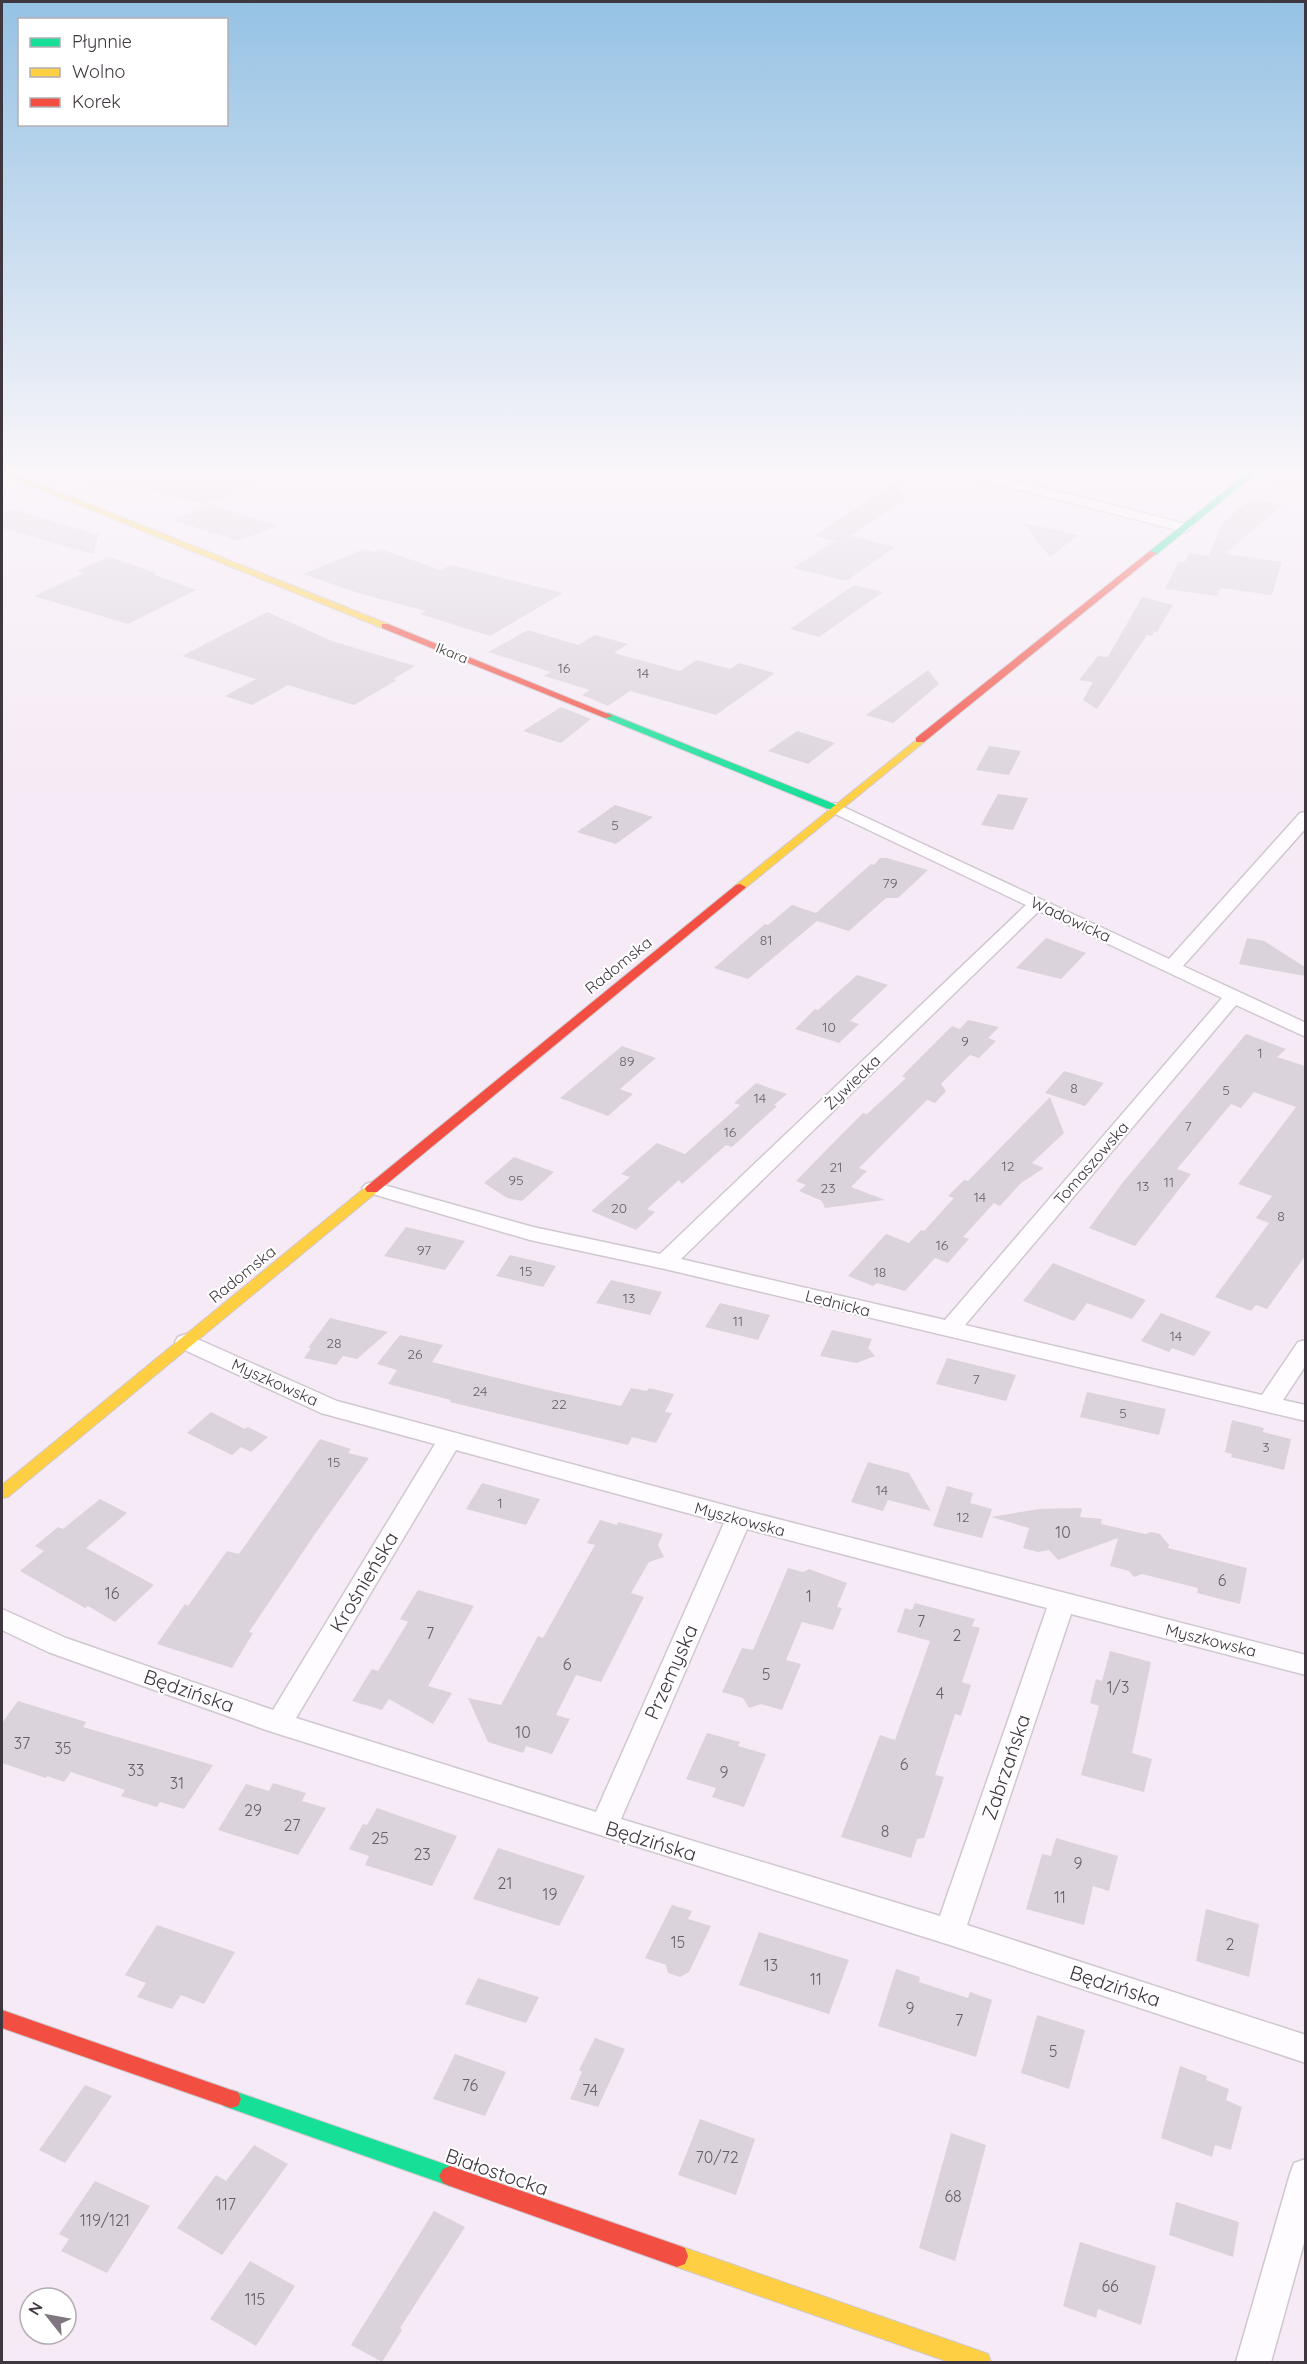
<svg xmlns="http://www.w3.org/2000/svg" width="1307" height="2364" font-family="Quicksand,sans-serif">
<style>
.building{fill:#dbd3db}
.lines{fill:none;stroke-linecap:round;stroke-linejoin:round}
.street-casing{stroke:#d0c8d0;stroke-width:3}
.fast-casing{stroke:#d0c8d0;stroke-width:2}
.slow-casing{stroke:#d0c8d0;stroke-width:2}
.jam-casing{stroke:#d0c8d0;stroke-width:2}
.street{fill:#fefcfe;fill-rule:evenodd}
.fast{fill:#16e098;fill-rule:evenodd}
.slow{fill:#ffcf43;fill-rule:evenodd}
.jam{fill:#f24e42;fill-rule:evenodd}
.labels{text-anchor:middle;stroke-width:4.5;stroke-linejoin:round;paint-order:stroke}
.far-street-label{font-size:14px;fill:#3f373f;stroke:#fff}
.number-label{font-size:14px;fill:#675f67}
.street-label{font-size:16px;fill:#3f373f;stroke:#fff}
.near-number-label{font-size:16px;fill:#675f67}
.near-street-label{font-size:20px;fill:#3f373f;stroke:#fff}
</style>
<rect width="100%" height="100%" fill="#f5eaf5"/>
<path class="building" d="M70,468H283L208,504L278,526L238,541L172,520L207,505L138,487L128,491L69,475Z
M895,483L905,500L851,536L895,547L846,581L793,568L835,541L814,536Z
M1252,498L1283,505L1225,554L1282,562L1272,595L1221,588L1217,596L1165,589L1179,561L1185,562L1189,553L1209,556L1222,523Z
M12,509L99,535L93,554L2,528V514Z
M1023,523L1079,535L1050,557Z
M364,549L374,552L381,549L440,570L451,565L563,593L490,636L420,614L426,611L358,593L303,574Z
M109,557L156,573L153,574L196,590L128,624L34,596L84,573L77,571Z
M854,585L883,592L819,637L790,629Z
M1142,597L1173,605L1157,632H1154L1152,636L1147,635L1097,709L1083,700L1093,682L1079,680L1098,656L1108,657Z
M267,612L332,641L415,666L393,679L397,680L354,705L288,685L252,705L225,696L256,679L182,656Z
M528,630L578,645L595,635L628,644L614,653L680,671L697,660L730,669L739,663L775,673L716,715L630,691L608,706L582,695L590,690L544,676L551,672L488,652Z
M928,670L939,684L893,723L866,715Z
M561,707L591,719L561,743L523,731Z
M797,731L835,743L808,764L768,751Z
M989,746L1021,751L1009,775L976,770Z
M998,794L1028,798L1013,830L981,825Z
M615,805L653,817L616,844L577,832Z
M880,858H887L928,870L898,898H886L849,931L817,921L748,979L714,968L765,924L768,925L792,905L816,913L871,864L874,865Z
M1046,938L1086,953L1061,979L1016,968Z
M1247,938L1264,941L1305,967V976L1239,964Z
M857,975L888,985L850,1021L859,1024L839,1043L795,1029L815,1009L818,1010Z
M968,1020L999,1027L988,1038L996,1041L979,1058L970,1055L941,1084L946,1091L935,1103L927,1100L859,1168L867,1171L851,1187L885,1200L825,1208L822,1201L799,1191L806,1185L796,1181L841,1135L863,1113L867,1114L906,1078L902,1076L952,1026L960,1029Z
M1246,1034L1286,1049L1277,1057L1305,1066V1256L1267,1309L1256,1305L1251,1311L1215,1297L1269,1223L1256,1218L1272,1196L1238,1184L1296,1107L1254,1092L1241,1108L1231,1104L1177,1169L1191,1174L1135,1246L1089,1228L1124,1181Z
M622,1046L656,1058L620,1089L633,1094L608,1116L560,1098Z
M1064,1071L1104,1083L1085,1106L1045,1093Z
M756,1083L787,1094L774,1105L777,1106L732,1147L726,1145L682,1184L679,1180L647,1209L655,1212L636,1230L591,1211L630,1177L621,1174L657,1143L685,1154L740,1105L734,1103Z
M1050,1097L1064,1133L1032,1163L1044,1168L1021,1183L1000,1206L994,1203L963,1237L969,1239L948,1263L935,1258L905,1291L877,1283L873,1286L848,1276L886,1234L909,1243L921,1230L924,1231L954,1198L948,1196L964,1180L968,1181Z
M514,1157L554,1172L522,1201L507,1198L484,1183Z
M406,1227L465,1241L445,1270L384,1256Z
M510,1255L556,1266L543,1287L496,1276Z
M1053,1263L1146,1300L1132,1319L1087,1303L1074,1321L1023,1301Z
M611,1280L662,1292L650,1315L596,1303Z
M720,1303L770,1315L758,1340L705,1327Z
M1161,1313L1211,1332L1194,1356L1172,1348L1169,1352L1141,1341Z
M330,1318L388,1332L357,1359L343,1356L336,1365L304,1358L311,1348H308Z
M832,1330L872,1339L868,1348L875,1356L856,1363L820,1356Z
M400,1335L443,1345L432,1362L543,1389L621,1406L631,1388L647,1391L649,1388L674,1394L665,1412L672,1413L656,1443L632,1437L628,1445L450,1402L451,1400L388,1384L397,1370L377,1364Z
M947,1358L1016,1375L1006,1401L936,1384Z
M1087,1392L1166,1409L1159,1435L1080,1417Z
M211,1412L245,1429L248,1427L268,1437L251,1452L241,1447L232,1455L187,1433Z
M1232,1420L1264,1428L1263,1432L1291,1439L1284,1470L1231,1457L1232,1454L1225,1452Z
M320,1439L351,1449L348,1453L369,1458L315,1534L249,1632L253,1633L232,1668L157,1644L185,1604L188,1606L227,1551L239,1554Z
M868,1462L909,1473L931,1511L888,1500L883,1511L851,1502Z
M482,1483L540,1499L526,1525L466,1509Z
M947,1486L973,1493L970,1503L992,1509L982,1538L933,1526Z
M100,1499L127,1513L86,1548L154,1585L115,1622L88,1606L85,1608L20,1571L44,1551L35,1546L58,1527L63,1529Z
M1082,1508L1080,1517L1102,1519L1101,1524L1145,1534L1151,1532L1160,1534L1169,1545L1168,1548L1247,1568L1240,1604L1197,1593L1198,1588L1142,1574L1134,1577L1129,1571L1110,1566L1118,1538L1058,1560L1049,1550L1038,1552L1023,1548L1029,1528L991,1517L1039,1509Z
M600,1520L617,1525L618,1522L663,1534L658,1545L664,1557L649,1562L631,1593L644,1597L601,1682L576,1675L556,1715L570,1719L552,1754L526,1746L523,1753L488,1742L468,1698L501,1705L538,1636L543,1638L595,1545L587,1543Z
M788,1568L803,1572L809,1569L847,1583L837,1607L842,1608L833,1630L802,1622L786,1660L801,1664L782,1710L761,1704L749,1708L743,1698L722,1692L742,1648L753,1650Z
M418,1590L474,1606L428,1686L452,1693L433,1724L389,1699L382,1710L352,1701L372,1669L378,1671L408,1622L400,1619Z
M915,1603L975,1619L972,1626L980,1628L962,1682L971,1685L961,1716L955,1714L935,1775L944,1777L924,1838L917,1839L911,1858L841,1837L880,1735L895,1740L930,1641L897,1632L905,1608L912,1610Z
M1110,1651L1151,1662L1132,1753L1152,1759L1144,1792L1081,1775L1099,1706L1090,1703L1096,1679L1102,1681Z
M18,1701L86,1722L83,1727L213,1765L184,1809L160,1802L157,1807L121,1796L125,1790L71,1772L64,1782L47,1776L46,1778L2,1763V1723Z
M707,1733L740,1742L738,1746L766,1754L744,1807L712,1797L716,1788L686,1779Z
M273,1783L306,1793L302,1801L326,1808L298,1855L218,1830L246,1784L269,1791Z
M377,1808L457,1836L432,1886L365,1865L369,1856L349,1849L363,1824L367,1825Z
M1056,1838L1118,1856L1109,1891L1093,1886L1084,1925L1026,1909L1042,1854L1051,1856Z
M498,1848L585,1876L559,1926L473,1899Z
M672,1905L692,1911L688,1919L711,1926L689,1972L680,1977L668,1973L666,1965L645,1958Z
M1206,1909L1259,1924L1249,1977L1196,1961Z
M157,1925L235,1952L204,2004L181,1995L172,2009L137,1997L146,1983L125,1975Z
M759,1932L849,1960L829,2014L739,1985Z
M896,1969L920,1977L919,1982L968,1998L970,1992L992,2000L976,2057L878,2026Z
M478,1978L539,1997L526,2023L465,2004Z
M1037,2015L1085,2030L1069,2089L1021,2073Z
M595,2038L625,2049L598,2107L570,2099L582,2072L579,2070Z
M455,2054L506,2072L485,2116L433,2099Z
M1180,2066L1207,2076L1206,2080L1229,2089L1226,2100L1242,2107L1231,2150L1215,2145L1212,2157L1161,2138Z
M85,2085L112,2096L65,2163L39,2150Z
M700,2119L755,2139L736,2195L678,2175Z
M951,2133L986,2145L955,2261L919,2248Z
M254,2145L288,2164L222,2255L177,2228L216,2175L226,2181Z
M95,2181L150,2206L107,2273L61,2251L69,2239L59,2234Z
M1176,2202L1239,2222L1233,2257L1169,2235Z
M434,2211L465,2227L400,2328L402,2330L382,2362L351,2345Z
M1080,2242L1156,2266L1141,2325L1098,2309L1096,2318L1063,2306Z
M250,2261L295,2286L256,2346L210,2319Z"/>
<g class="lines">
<g class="street-casing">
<path id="street" d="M944,468H965L1190,525L1192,528L1185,532L946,471Z
M1252,469L1306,476V484L1248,476L1246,473L1248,470Z
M835,803L1169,959L1300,813L1306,812V828L1183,966L1306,1023V1037L1236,1005L965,1325L1262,1395L1298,1342L1306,1340V1365L1283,1400L1306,1405V1421L665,1269L530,1240L366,1192L362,1188L366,1184L373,1182L533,1227L660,1254L1026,905L829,811L827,808ZM1039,911L1222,998L945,1320L681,1259Z
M186,1334L337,1401L739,1509L1306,1655V1675L1071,1614L967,1925L1306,2035V2063L950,1945L269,1731L48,1652L2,1630V1609L66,1638L273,1710L435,1444L321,1413L178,1347L175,1342L178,1337ZM456,1450L724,1523L596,1812L296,1718ZM747,1529L1047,1608L940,1916L621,1819Z
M1306,2159V2236L1271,2362H1236L1290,2174L1294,2163Z"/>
</g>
<g class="fast-casing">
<path id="fast" d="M1253,468H1262L1156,555H1150V551Z
M608,713L839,806L840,808L839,810H831L605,718V714Z
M231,2090L450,2166L457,2169L461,2176L457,2183L450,2186L224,2106L221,2099L224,2092Z"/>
</g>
<g class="slow-casing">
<path id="slow" d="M2,469L388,624L390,626L382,628L2,474Z
M920,737L925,740L924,742L744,889H736V885Z
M372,1185L377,1186L379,1189L377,1192L8,1497L2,1498V1485L367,1186Z
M677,2245L980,2351L988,2354L991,2362H949L677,2267L669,2264L666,2256L669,2248Z"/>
</g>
<g class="jam-casing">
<path id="jam" d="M1150,551L1157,553L924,742H916V738Z
M382,624H388L613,716L605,718L382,628Z
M740,884L746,887L744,889L377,1192H367L365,1189L367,1186L736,885Z
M2,2010L231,2090L238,2092L241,2099L238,2106L231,2108L2,2028Z
M450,2166L677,2245L685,2248L688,2256L685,2264L677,2267L450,2186L443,2183L439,2176L443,2169Z"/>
</g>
<use href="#street" class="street"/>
<use href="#fast" class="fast"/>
<use href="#slow" class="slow"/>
<use href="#jam" class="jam"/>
</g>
<linearGradient id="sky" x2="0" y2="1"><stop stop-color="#95c2e4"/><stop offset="0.59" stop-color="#faf6fa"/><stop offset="1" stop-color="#faf6fa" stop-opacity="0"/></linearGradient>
<rect width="1307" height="799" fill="url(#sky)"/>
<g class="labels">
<g class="far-street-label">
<text transform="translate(452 653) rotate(22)" y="5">Ikara</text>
</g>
<g class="number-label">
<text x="564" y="673">16</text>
<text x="643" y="678">14</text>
<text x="615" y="830">5</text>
<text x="890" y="888">79</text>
<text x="766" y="945">81</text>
<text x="829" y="1032">10</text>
<text x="965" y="1046">9</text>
<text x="1260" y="1058">1</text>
<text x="627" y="1066">89</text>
<text x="1074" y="1093">8</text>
<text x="1226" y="1095">5</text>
<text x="760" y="1103">14</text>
<text x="1188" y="1131">7</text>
<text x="730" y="1137">16</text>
<text x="1008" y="1171">12</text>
<text x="836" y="1172">21</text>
<text x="516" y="1185">95</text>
<text x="1169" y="1187">11</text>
<text x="1143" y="1191">13</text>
<text x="828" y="1193">23</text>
<text x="980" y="1202">14</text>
<text x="619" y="1213">20</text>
<text x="1281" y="1221">8</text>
<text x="942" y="1250">16</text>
<text x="424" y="1255">97</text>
<text x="526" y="1276">15</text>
<text x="880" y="1277">18</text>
<text x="629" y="1303">13</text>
<text x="738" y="1326">11</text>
<text x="1176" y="1341">14</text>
<text x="334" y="1348">28</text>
<text x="415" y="1359">26</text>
<text x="976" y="1384">7</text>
<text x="480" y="1396">24</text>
<text x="559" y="1409">22</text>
<text x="1123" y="1418">5</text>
<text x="1266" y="1452">3</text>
<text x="334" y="1467">15</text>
<text x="882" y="1495">14</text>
<text x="500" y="1508">1</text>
<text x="963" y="1522">12</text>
</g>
<g class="street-label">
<text transform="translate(1071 919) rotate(25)" y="6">Wadowicka</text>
<text transform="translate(618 965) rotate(-39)" y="6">Radomska</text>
<text transform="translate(852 1082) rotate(-44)" y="6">Żywiecka</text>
<text transform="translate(1091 1163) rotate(-49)" y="6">Tomaszowska</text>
<text transform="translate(242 1274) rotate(-39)" y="6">Radomska</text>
<text transform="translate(838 1303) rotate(14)" y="6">Lednicka</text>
<text transform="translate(275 1382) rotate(24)" y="6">Myszkowska</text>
<text transform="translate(740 1519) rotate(15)" y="6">Myszkowska</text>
<text transform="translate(1211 1640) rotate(14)" y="6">Myszkowska</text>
</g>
<g class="near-number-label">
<text x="1063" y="1538">10</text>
<text x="1222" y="1586">6</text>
<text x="112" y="1599">16</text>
<text x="809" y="1602">1</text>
<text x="921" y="1627">7</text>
<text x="430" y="1639">7</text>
<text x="957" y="1641">2</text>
<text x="567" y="1670">6</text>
<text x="766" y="1680">5</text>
<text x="1118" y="1693">1/3</text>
<text x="940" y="1699">4</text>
<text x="523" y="1738">10</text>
<text x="22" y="1749">37</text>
<text x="63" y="1754">35</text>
<text x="904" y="1770">6</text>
<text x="136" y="1776">33</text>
<text x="724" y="1778">9</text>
<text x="177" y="1789">31</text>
<text x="253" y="1816">29</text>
<text x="292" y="1831">27</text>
<text x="885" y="1837">8</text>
<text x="380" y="1844">25</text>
<text x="422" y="1860">23</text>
<text x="1078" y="1869">9</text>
<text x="505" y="1889">21</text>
<text x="550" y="1900">19</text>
<text x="1060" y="1903">11</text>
<text x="678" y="1948">15</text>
<text x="1230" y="1950">2</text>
<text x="771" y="1971">13</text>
<text x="816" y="1985">11</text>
<text x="910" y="2014">9</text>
<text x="959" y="2026">7</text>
<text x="1053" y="2057">5</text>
<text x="470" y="2091">76</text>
<text x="590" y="2096">74</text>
<text x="717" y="2163">70/72</text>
<text x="953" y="2202">68</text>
<text x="226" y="2210">117</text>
<text x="105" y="2226">119/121</text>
<text x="1110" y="2292">66</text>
<text x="255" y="2305">115</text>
</g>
<g class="near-street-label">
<text transform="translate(364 1582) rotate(-59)" y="7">Krośnieńska</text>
<text transform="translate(671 1672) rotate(-66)" y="7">Przemyska</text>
<text transform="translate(189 1691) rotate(19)" y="7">Będzińska</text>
<text transform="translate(1006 1767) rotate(-71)" y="7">Zabrzańska</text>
<text transform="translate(651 1841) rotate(17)" y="7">Będzińska</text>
<text transform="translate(1115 1986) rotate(18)" y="7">Będzińska</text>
<text transform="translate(497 2172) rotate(19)" y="7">Białostocka</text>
</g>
</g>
<rect width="1307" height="2364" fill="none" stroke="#3f373f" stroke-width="6"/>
<rect x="18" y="18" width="210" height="108" fill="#ffffff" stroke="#b2afb2" stroke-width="1.5"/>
<rect x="30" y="38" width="30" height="9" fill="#16e098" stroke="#b2afb2" stroke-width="1.5"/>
<text x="72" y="48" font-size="18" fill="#3f373f">Płynnie</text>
<rect x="30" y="68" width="30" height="9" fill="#ffcf43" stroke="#b2afb2" stroke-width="1.5"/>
<text x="72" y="78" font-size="18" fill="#3f373f">Wolno</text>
<rect x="30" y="98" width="30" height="9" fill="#f24e42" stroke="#b2afb2" stroke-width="1.5"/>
<text x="72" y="108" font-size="18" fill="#3f373f">Korek</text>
<g transform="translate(48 2316) rotate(301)"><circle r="28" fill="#ffffff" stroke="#b2afb2" stroke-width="1.5"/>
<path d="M0-4.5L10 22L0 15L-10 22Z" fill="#7f767f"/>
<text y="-9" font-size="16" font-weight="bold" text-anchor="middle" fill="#3f373f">N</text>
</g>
</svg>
